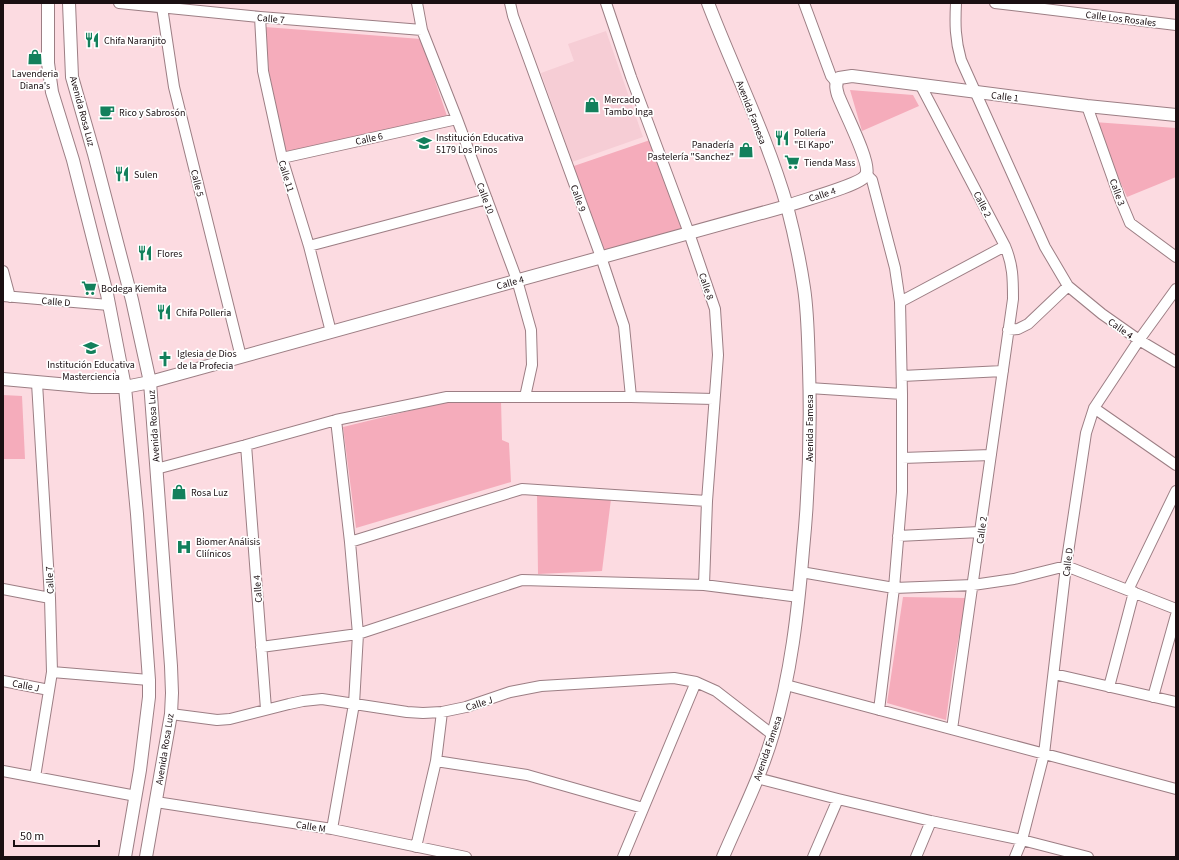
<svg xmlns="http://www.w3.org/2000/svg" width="1179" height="860" font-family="'Source Sans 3',sans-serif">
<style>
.built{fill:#f6cdd5}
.green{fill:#f5acbb}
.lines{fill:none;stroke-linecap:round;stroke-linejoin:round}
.minor-casing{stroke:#9c7e84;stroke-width:12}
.tertiary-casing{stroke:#9c7e84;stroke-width:14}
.minor{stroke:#fff;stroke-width:10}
.tertiary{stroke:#fff;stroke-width:12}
.labels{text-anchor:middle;stroke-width:3.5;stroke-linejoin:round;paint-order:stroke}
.street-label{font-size:10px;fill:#1a0f12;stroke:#fff}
.poi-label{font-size:10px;fill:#1a0f12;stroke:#fff;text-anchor:start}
</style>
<rect width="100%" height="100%" fill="#fcdbe1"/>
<path class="built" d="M606,31L643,137L572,162L541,73L574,61L568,44Z"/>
<path class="green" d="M265,27L421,39L447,116L286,154L269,72Z
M850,90L913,95L919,106L862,131Z
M1094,122L1176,128V177L1127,197Z
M653,139L689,233L601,257L568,168Z
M3,395L22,396L25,459H3Z
M454,400H501L502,440L509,443L511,482L356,528L343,427Z
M537,493L611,499L602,571L538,574Z
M903,597L966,598L953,668L946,720L887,703Z"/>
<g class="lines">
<g class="minor-casing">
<path id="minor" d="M119,3L260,17L422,30
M417,3L422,30L457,119L517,280L531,330L532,365L525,397
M510,3L513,16L601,257L624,326L631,397
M606,3L631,77L689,233L715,309L718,355L707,501L704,585
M804,3L831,76L836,82
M956,3C955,24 955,39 961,60L1045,247L1068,286L1102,314L1139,340L1176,362
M995,3L1176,25
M162,7L174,87L241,357
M260,17L263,71L282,158L309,246L331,332
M921,86L1005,246C1013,265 1013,279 1013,299L952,729
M1087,106L1120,199L1130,223L1176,257
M282,158L457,119
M866,174L872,180L895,268L900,302L902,394V492L894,588L879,710
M309,246L487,199
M3,271L10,297
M3,296L109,305
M900,302L1005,246
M1008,330L1018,329L1028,324L1068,286
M902,376L1003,371
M809,388L902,394
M1094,408L1176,465
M246,445L266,709
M902,458L991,455
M156,469L246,445L336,420L447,397H631L714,399
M898,536L980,532
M350,542L522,489L707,501
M801,572L894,588L973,585L1014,579L1066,566L1176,609
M3,589L50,598
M1128,590L1176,491
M261,647L358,634L522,580L704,585L799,597
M52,672L149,680
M1054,674L1176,702
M3,681L49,690
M786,685L1176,789
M1109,687L1134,592
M1153,697L1176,615
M171,714L217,720L230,719L289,704L303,701L322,699L407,712L423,713L442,712L466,707L510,692L541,686L674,678L696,682L716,691L773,735
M436,761L527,775L643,808
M3,771L136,796
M35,777L52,672L50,598L37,383
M757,778L838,799L931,821L1022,840L1088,857
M156,802L332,829L466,857
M332,829L354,704L358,634L350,542L336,420
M416,847L436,761L442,712
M623,857L696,682
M813,857L838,799
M916,857L931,821
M1015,857L1022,840L1044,754L1066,566L1086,433L1094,408L1139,340L1176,289"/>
</g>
<g class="tertiary-casing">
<path id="tertiary" d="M48,3V63L52,92L73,160L107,294L125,387L137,514L149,680V697L140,770L125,857
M69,3L72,77L94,154L132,300L150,382L171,666L172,693L171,714L146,857
M708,3C734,71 767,136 787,206C794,233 800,261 804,288C808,314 808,342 809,368C811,429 809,489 803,550C798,611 791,675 773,734C761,776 740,817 723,857
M3,379L92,387H125L150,382L787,206C800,201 861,185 866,175C872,164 843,109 838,95C836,88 835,84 839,78L852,76L1087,106L1176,115"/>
</g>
<use href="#minor" class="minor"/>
<use href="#tertiary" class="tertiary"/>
</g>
<defs>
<g id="restaurant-bare" transform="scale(1.2)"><path d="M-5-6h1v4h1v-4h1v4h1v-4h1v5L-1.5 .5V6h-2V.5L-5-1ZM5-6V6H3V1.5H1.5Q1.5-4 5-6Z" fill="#13805c" stroke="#fff" stroke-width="2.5" paint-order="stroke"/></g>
<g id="shop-bare" transform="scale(1.2)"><path d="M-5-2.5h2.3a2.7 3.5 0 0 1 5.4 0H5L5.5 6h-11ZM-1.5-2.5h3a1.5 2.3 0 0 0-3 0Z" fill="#13805c" stroke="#fff" stroke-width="2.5" paint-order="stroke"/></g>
<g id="cafe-bare" transform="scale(1.2)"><path d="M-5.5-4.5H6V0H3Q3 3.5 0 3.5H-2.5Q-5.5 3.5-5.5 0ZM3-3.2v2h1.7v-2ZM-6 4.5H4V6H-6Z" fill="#13805c" stroke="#fff" stroke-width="2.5" paint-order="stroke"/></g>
<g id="school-bare" transform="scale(1.2)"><path d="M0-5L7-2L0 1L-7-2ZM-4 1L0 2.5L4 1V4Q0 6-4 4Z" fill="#13805c" stroke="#fff" stroke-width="2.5" paint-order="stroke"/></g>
<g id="supermarket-bare" transform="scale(1.2)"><path d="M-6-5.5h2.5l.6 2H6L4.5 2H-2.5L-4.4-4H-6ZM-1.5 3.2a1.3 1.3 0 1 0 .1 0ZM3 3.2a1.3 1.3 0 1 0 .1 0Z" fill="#13805c" stroke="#fff" stroke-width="2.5" paint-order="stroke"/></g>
<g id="church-bare" transform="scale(1.2)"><path d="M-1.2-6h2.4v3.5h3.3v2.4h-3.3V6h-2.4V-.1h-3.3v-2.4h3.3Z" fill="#13805c" stroke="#fff" stroke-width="2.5" paint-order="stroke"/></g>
<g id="hospital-bare" transform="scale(1.2)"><path d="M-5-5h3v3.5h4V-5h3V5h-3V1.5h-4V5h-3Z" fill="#13805c" stroke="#fff" stroke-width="2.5" paint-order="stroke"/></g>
</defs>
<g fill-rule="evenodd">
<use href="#restaurant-bare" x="92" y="40"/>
<use href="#shop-bare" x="35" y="57"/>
<use href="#shop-bare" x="592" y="105"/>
<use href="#cafe-bare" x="107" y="112"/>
<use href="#restaurant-bare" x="782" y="138"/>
<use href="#school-bare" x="424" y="143"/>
<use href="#shop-bare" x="746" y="150"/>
<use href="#supermarket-bare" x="792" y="162"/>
<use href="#restaurant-bare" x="122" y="174"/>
<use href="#restaurant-bare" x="145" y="253"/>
<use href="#supermarket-bare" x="89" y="288"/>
<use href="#restaurant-bare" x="164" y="312"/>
<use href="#school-bare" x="91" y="348"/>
<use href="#church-bare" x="165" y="359"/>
<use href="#shop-bare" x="179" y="492"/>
<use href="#hospital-bare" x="184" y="547"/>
</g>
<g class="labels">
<g class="street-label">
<text transform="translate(271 18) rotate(5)" y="4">Calle 7</text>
<text transform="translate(1121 18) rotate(7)" y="4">Calle Los Rosales</text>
<text transform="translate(1005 96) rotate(7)" y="4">Calle 1</text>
<text transform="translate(83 111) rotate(75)" y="4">Avenida Rosa Luz</text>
<text transform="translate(752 112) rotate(69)" y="4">Avenida Famesa</text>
<text transform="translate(369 138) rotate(-13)" y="4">Calle 6</text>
<text transform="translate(287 176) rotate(73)" y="4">Calle 11</text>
<text transform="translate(198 183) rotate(76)" y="4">Calle 5</text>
<text transform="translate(1118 192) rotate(70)" y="4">Calle 3</text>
<text transform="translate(822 194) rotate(-18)" y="4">Calle 4</text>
<text transform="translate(486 198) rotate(69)" y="4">Calle 10</text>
<text transform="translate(579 198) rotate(70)" y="4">Calle 9</text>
<text transform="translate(983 204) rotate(63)" y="4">Calle 2</text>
<text transform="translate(510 282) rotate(-15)" y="4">Calle 4</text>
<text transform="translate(707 286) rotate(71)" y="4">Calle 8</text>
<text transform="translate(56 301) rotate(5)" y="4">Calle D</text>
<text transform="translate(1121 328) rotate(35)" y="4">Calle 4</text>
<text transform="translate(153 426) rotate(-94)" y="4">Avenida Rosa Luz</text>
<text transform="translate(809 428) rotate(-90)" y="4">Avenida Famesa</text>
<text transform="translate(981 530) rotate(-82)" y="4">Calle 2</text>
<text transform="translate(1067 562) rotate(-83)" y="4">Calle D</text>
<text transform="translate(49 580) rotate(-93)" y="4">Calle 7</text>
<text transform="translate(257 589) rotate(-94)" y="4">Calle 4</text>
<text transform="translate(26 685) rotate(11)" y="4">Calle J</text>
<text transform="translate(479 703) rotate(-18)" y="4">Calle J</text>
<text transform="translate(767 748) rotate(-71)" y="4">Avenida Famesa</text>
<text transform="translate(164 749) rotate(-81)" y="4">Avenida Rosa Luz</text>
<text transform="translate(311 826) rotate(9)" y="4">Calle M</text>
</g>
<g class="poi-label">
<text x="104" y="44">Chifa Naranjito</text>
<text x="35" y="77" text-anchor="middle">Lavenderia<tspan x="35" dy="12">Diana's</tspan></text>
<text x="604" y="103">Mercado<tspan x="604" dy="12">Tambo Inga</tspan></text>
<text x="119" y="116">Rico y Sabrosón</text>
<text x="794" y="136">Pollería<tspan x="794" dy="12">"El Kapo"</tspan></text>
<text x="436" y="141">Institución Educativa<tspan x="436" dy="12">5179 Los Pinos</tspan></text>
<text x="734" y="148" text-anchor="end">Panadería<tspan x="734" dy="12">Pastelería "Sanchez"</tspan></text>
<text x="804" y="166">Tienda Mass</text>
<text x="134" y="178">Sulen</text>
<text x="157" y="257">Flores</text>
<text x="101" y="292">Bodega Kiemita</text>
<text x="176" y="316">Chifa Polleria</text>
<text x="177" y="357">Iglesia de Dios<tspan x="177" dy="12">de la Profecia</tspan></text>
<text x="91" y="368" text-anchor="middle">Institución Educativa<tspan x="91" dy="12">Masterciencia</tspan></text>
<text x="191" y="496">Rosa Luz</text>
<text x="196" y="545">Biomer Análisis<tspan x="196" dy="12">Cliínicos</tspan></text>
</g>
</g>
<rect width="1179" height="860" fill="none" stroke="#1a0f12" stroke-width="8"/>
<path d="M14 840v6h85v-6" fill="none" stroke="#1a0f12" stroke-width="2"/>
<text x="20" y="840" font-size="12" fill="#1a0f12" stroke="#ffffff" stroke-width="3" paint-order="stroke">50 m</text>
</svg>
